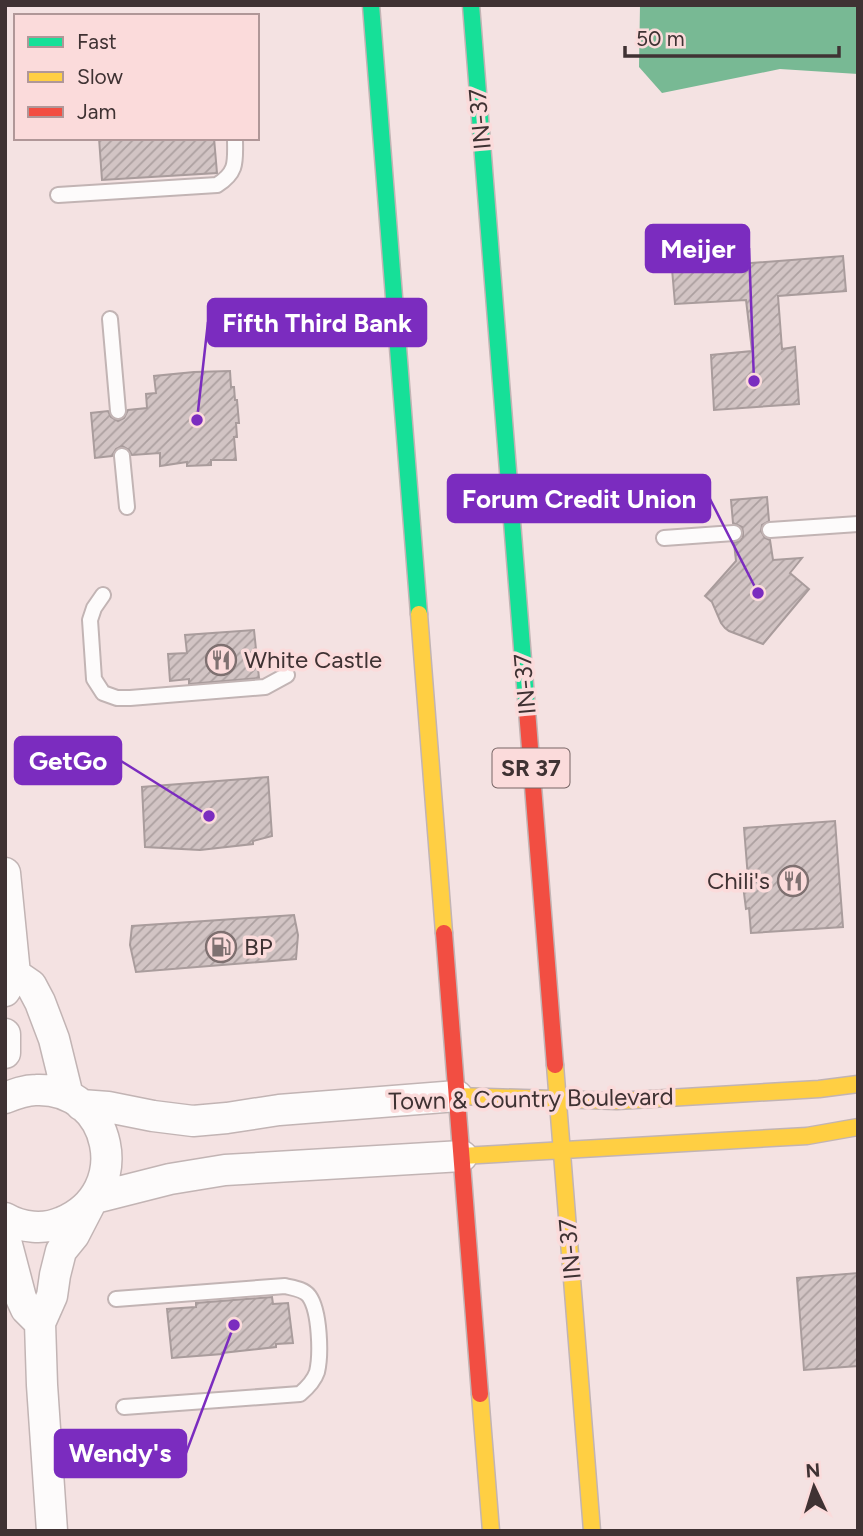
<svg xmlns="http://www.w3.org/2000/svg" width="863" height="1536" font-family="Figtree,sans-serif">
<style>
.water{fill:#78b994}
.building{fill:url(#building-hatch);stroke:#a99c9c;stroke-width:2}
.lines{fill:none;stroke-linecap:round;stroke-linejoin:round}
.lane-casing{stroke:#c2b4b4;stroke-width:18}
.street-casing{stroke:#c2b4b4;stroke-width:33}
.fast-casing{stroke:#c2b4b4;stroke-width:19}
.slow-casing{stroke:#c2b4b4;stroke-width:19}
.jam-casing{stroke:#c2b4b4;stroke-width:19}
.lane{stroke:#fdfbfb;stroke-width:14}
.street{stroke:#fdfbfb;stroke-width:30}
.fast{stroke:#16e098;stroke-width:16}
.slow{stroke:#ffcf43;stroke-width:16}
.jam{stroke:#f24e42;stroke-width:16}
.labels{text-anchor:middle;stroke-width:7;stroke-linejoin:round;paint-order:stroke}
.shield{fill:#fbdbdb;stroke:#776565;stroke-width:2}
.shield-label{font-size:23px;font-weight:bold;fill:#3f3233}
.street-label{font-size:24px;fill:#3f3233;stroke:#fbdbdb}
.poi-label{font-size:24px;fill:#3f3233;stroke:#fbdbdb;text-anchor:start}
.leader{fill:none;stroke:#7b2cbf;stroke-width:2.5}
.callout-dot{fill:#7b2cbf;stroke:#fbdbdb;stroke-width:2.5}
.callout{fill:#7b2cbf;stroke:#7b2cbf;stroke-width:2.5}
.callout-label{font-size:26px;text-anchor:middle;font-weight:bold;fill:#fff}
</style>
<defs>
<pattern id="building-hatch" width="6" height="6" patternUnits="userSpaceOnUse" patternTransform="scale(1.75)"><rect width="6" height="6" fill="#d2c4c4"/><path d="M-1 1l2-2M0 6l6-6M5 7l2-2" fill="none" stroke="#aca0a0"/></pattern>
</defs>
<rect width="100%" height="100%" fill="#f4e2e2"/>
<path class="water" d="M640,5H858V74L780,69L662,93L639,67Z"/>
<path class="building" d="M99,138H214L217,173L102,180Z
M843,256L846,291L778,296L782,349L795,347L799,404L714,410L711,355L752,351L746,300L675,304L672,269Z
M230,371L231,387H234L235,400H237L239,423H236L237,437H234L236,460H211V465L187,466V462L160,466V453L132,455L129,450L122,446L116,449L112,456L95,458L91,413L108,411L111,417L118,421L124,418L128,410L147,408L146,394L156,393L154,376L194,372Z
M767,497L769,521L762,525L761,531L765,538L770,540L773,560L802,558L790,573L809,589L763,644L729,631L725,628L721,623L712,602L705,596L736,561L734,543L740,541L743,537V532L742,527L733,523L731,500Z
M254,630L259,678L189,684V679L170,681L168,654L187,653L185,635Z
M268,777L272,836L253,841V844L200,850L145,847L142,787Z
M835,821L843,927L751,933L749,908L746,909L743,885L745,884L744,878H748L744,828Z
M294,915L298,935L296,959L136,972L130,945L132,926Z
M858,1273V1366L804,1370L797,1278Z
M272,1297L273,1304L288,1303L293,1343L276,1344V1347L222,1353V1354L172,1358L167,1309L196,1307V1303Z"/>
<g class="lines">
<g class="lane-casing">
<path id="lane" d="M58,195L217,185C238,172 235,161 235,138
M110,319L118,411
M122,456L127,507
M770,530L858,524
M664,538L734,533
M103,595L94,608L90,620L94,679L103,693L117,698H130L265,687L287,675
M116,1299L285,1286C293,1288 304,1289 309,1296C320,1311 321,1355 317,1372C314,1381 307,1388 300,1394L124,1407"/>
</g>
<g class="street-casing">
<path id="street" d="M5,873L15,974L5,991
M15,974L31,985L40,1002L54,1039L68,1096
M5,1034V1053
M5,1098C15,1094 25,1090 36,1090C112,1087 135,1192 62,1222C44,1230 22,1228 5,1218
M81,1105L108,1107L153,1116L193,1121L227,1118L279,1110L457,1096
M95,1198L170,1179L225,1170L462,1156
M5,1237L21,1298L26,1309L40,1323
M52,1531L42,1385L40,1323L52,1296L55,1275L61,1251L74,1235L90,1204"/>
</g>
<g class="fast-casing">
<path id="fast" d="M371,5L419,614
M471,5L527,710"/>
</g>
<g class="slow-casing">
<path id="slow" d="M419,614L444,933
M555,1065L592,1531
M457,1096L617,1101L819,1089L858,1084
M462,1156L807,1136L858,1127
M480,1394L491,1531"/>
</g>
<g class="jam-casing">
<path id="jam" d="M527,710L555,1065
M444,933L480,1394"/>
</g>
<use href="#lane" class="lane"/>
<use href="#street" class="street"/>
<use href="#fast" class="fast"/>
<use href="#slow" class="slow"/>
<use href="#jam" class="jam"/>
</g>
<defs>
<g id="restaurant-ring" transform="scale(1.575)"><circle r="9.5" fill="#fbdbdb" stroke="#7e7070" stroke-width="1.5"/><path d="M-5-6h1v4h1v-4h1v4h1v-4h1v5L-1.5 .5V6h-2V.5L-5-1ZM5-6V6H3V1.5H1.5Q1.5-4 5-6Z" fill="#7e7070"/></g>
<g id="fuel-ring" transform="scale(1.575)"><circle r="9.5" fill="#fbdbdb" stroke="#7e7070" stroke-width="1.5"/><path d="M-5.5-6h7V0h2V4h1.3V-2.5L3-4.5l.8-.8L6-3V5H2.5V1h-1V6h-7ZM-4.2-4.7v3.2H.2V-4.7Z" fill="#7e7070"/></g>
</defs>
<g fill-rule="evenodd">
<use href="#restaurant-ring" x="221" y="660"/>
<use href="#restaurant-ring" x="793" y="881"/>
<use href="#fuel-ring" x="221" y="947"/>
</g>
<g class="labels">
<rect class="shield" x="492.5" y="748.5" width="77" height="39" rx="5"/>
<g class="shield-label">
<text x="531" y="776">SR 37</text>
</g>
<g class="street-label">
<text transform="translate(480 119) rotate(-95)" y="8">IN-37</text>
<text transform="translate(525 684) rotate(-95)" y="8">IN-37</text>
<text transform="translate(531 1099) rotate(-1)" y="8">Town &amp; Country Boulevard</text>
<text transform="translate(570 1249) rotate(-95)" y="8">IN-37</text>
</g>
<g class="poi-label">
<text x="244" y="668">White Castle</text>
<text x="770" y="889" text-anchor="end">Chili's</text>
<text x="244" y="955">BP</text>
</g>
</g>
<path class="leader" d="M754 381L749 248M197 420L208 322M758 593L710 499M209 816L121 761M234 1325L186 1453"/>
<g class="callout-dot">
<circle cx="754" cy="381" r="7"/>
<circle cx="197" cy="420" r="7"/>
<circle cx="758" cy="593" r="7"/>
<circle cx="209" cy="816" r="7"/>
<circle cx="234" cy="1325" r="7"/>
</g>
<g class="callout">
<rect x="646" y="225" width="103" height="47" rx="7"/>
<rect x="208" y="299" width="218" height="47" rx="7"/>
<rect x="448" y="475" width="262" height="47" rx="7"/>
<rect x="15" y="737" width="106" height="47" rx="7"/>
<rect x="55" y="1430" width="131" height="47" rx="7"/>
</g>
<g class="callout-label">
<text x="698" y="258">Meijer</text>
<text x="317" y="332">Fifth Third Bank</text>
<text x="579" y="508">Forum Credit Union</text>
<text x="68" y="770">GetGo</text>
<text x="120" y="1462">Wendy's</text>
</g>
<rect width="863" height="1536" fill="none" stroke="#3f3233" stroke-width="14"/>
<rect x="14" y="14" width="245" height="126" fill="#fbdbdb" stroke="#b09798" stroke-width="2"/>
<rect x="28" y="37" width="35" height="10" fill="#16e098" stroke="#b09798" stroke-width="2"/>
<text x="77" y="49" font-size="21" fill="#3f3233">Fast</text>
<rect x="28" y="72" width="35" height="10" fill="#ffcf43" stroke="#b09798" stroke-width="2"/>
<text x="77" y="84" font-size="21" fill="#3f3233">Slow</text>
<rect x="28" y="107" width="35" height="10" fill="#f24e42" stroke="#b09798" stroke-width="2"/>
<text x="77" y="119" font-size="21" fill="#3f3233">Jam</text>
<g transform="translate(814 1487) rotate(356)" stroke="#fbdbdb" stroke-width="5" paint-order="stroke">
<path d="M0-5L12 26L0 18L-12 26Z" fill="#3f3233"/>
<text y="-10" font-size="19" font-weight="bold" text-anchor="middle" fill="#3f3233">N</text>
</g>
<path d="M625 46v10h214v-10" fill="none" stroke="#3f3233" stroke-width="3.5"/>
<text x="636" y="46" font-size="21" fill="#3f3233" stroke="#fbdbdb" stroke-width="5" paint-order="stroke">50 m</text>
</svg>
